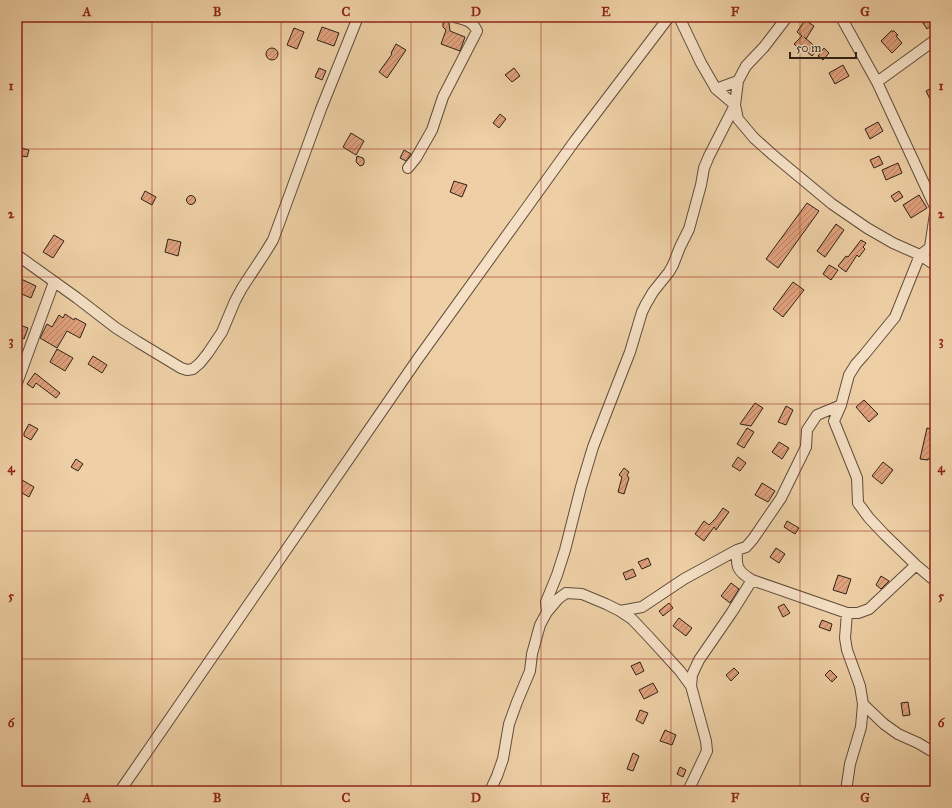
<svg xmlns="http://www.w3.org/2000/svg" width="952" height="808" font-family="'IM FELL Great Primer',serif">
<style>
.building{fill:url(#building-hatch);stroke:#2e2217}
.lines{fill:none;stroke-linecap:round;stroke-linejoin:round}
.minor-casing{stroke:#5e4e3b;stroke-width:12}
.minor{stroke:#f5e0c5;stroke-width:10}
.grid{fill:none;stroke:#8f2418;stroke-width:1;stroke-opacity:0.55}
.neatline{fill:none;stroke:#8f2418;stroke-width:1.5}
.grid-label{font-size:13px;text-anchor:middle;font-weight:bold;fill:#8f2418}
</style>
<defs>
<pattern id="building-hatch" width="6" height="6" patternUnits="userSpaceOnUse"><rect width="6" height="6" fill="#e0a17d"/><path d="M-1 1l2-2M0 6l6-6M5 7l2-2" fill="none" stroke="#b68365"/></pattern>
</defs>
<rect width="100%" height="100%" fill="#efd0a6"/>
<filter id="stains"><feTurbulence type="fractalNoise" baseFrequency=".005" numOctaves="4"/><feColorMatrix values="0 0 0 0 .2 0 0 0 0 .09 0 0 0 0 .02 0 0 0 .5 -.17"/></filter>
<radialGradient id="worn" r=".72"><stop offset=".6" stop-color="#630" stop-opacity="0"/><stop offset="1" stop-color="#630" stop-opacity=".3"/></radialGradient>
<path class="building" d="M919,17H932L935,21V23L927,29Z
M805,20L814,26L806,39L804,37L818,49L812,56L801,47L799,49L794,44L802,36L797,32Z
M446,21L449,23L450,31L465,37L460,51L441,44L446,30L443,27V23Z
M322,27L339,33L334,46L317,40Z
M294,28L304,32L297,49L287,45Z
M891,31H894L898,35L896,36L902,43L892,53L881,41Z
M396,44L406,50L387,78L379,72L392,54L391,53Z
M266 54a6 6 0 1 1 12 0a6 6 0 1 1-12 0Z
M824,48L829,53L823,60L818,56Z
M843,65L849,76L835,84L829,73Z
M319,68L326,71L322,80L315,77Z
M514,68L520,76L512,82L505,75Z
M935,86V96L930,99L926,91Z
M500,114L506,119L499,128L493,123Z
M878,122L883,131L870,139L865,129Z
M351,133L364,141L356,155L343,147Z
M17,147L29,150L27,157L17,155Z
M404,150L411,154L406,161L400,158Z
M357,156L363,158L364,160V163L363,165L360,166L357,163L356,161Z
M879,156L883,164L874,168L870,160Z
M898,163L902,173L886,180L882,170Z
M454,181L467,185L462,197L450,192Z
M145,191L156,197L152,205L141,199Z
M899,191L903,197L895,202L891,196Z
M919,195L927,208L911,218L903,205Z
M186.5 200a4.5 4.5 0 1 1 9 0a4.5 4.5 0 1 1-9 0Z
M807,203L819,211L778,268L766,259Z
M836,224L844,230L825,257L817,251Z
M54,235L64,241L53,258L43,252Z
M168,239L181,242L178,256L165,252Z
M861,240L866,243L863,247L865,249L859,257L857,255L846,272L838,266L846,256L848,257Z
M829,265L838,270L831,280L823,274Z
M21,279L36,286L31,298L17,292V286Z
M793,282L804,290L783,317L773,309Z
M65,314L74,320L75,318L86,324L80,338L67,331L57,348L40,338L47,324L52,327L59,315L63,318Z
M17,324L28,328L24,339L17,336Z
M57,349L73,358L65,371L50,362Z
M93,356L107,365L102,373L88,364Z
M35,373L60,393L56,398L36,383L33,388L27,384Z
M864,400L878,414L869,422L856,407Z
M755,403L763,408L751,426L740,424Z
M786,406L793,410L786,425L778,422Z
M29,424L38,429L31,440L24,436V433Z
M747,428L754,432L744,448L737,444Z
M927,428L935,430V454L934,460L928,459V460L920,459Z
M779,442L789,448L782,459L772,452Z
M738,457L746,463L740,471L732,466Z
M76,459L83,464L78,471L71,467Z
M883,462L893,470L882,484L872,476Z
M624,468L629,472L627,475L629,478L624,494L618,492L622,477L619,475Z
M17,477L34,487L29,497L17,490Z
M762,483L775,491L768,502L755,495Z
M723,508L729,512L716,530L714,527L704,541L695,534L704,521L709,525L716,518Z
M787,521L799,528L795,534L784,527Z
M776,548L785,554L779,563L770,557Z
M648,558L651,565L642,569L638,562Z
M633,569L636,576L626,580L623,573Z
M838,575L851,579L846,594L833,590Z
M881,576L889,581L881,589L876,585Z
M731,583L739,589L730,603L721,596Z
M669,603L673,608L663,616L659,611Z
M784,604L790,613L783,617L778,607Z
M679,618L692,628L686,636L673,626Z
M822,620L832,624L830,631L819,627Z
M640,662L644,671L636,675L631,666Z
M734,668L739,673L731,681L726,675Z
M830,670L837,677L832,682L825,675Z
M653,683L658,692L644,699L639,690Z
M908,702L910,715L903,716L901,703Z
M640,710L648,713L643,724L636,720Z
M665,730L676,735L672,745L660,741Z
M633,753L639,756L633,771L627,769Z
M680,767L686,770L683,777L677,774Z"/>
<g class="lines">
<g class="minor-casing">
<path id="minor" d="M679,17L701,63L716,89L735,105L738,119L754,138L773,155L832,204L867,228L893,243L920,255L935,265
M841,17L877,82L935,207
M877,82L935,40
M716,89L738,81
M408,168L416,158L432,130L443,97L477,31C472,20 464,20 455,17
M935,244L920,255L895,317L864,355L856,364L849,375L841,405L834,421L857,478L858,503L869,518L885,535L916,565L935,581
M930,247L935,214
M17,255L77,298L116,328L138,342L181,368L187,370L193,369L200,363L208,353L222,332L235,301L242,288L265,253L273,240L321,109L358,17
M17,383L54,282
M737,550C736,567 737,571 752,580L847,613H858L869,609L916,565
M620,611L642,607L684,579L737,550L746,547L753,539L781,498L806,447L807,430L817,415L841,405
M547,612L558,599L566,593L582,594L606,604L620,611L632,619L649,637L680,671L691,686L706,741L707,751L688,791
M691,686L692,675L699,660L732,612L752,580
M863,704L884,724L898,734L918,743L935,753
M120,791L417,360L574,142L669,17
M490,791L497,776L503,759L509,724L517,702L530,671L532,654L540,625L547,612L546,602L557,575L565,550L581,487L593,447L612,398L630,352L642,312L646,304L653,292L669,272L673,265L680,247L689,229L701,185L704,168L709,156L735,105L738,81L746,66L764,47L787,17
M846,791L850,764L861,727L863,704L860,686L847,650L845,638L847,613"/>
</g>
<use href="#minor" class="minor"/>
</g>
<path class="grid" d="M152,17V791M281,17V791M411,17V791M541,17V791M671,17V791M800,17V791M17,149H935M17,277H935M17,404H935M17,531H935M17,659H935"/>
<rect width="952" height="808" fill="none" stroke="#efd0a6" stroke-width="44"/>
<path d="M790 52v6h66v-6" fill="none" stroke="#2e2217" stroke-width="2"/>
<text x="796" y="52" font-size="12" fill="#2e2217" stroke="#f5e0c5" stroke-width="3" paint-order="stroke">50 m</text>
<rect x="22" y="22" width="908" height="764" class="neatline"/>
<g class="grid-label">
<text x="87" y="16">A</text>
<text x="217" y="16">B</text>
<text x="346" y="16">C</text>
<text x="476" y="16">D</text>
<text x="606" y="16">E</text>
<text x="735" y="16">F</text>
<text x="865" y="16">G</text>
<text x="11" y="90">1</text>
<text x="941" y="90">1</text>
<text x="11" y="218">2</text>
<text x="941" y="218">2</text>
<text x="11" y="345">3</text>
<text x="941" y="345">3</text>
<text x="11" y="472">4</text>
<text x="941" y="472">4</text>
<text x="11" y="600">5</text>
<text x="941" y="600">5</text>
<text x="11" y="727">6</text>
<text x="941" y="727">6</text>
<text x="87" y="802">A</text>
<text x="217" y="802">B</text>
<text x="346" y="802">C</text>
<text x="476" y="802">D</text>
<text x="606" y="802">E</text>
<text x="735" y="802">F</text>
<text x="865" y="802">G</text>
</g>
<rect width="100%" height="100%" filter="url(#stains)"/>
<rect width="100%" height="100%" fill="url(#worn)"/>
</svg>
